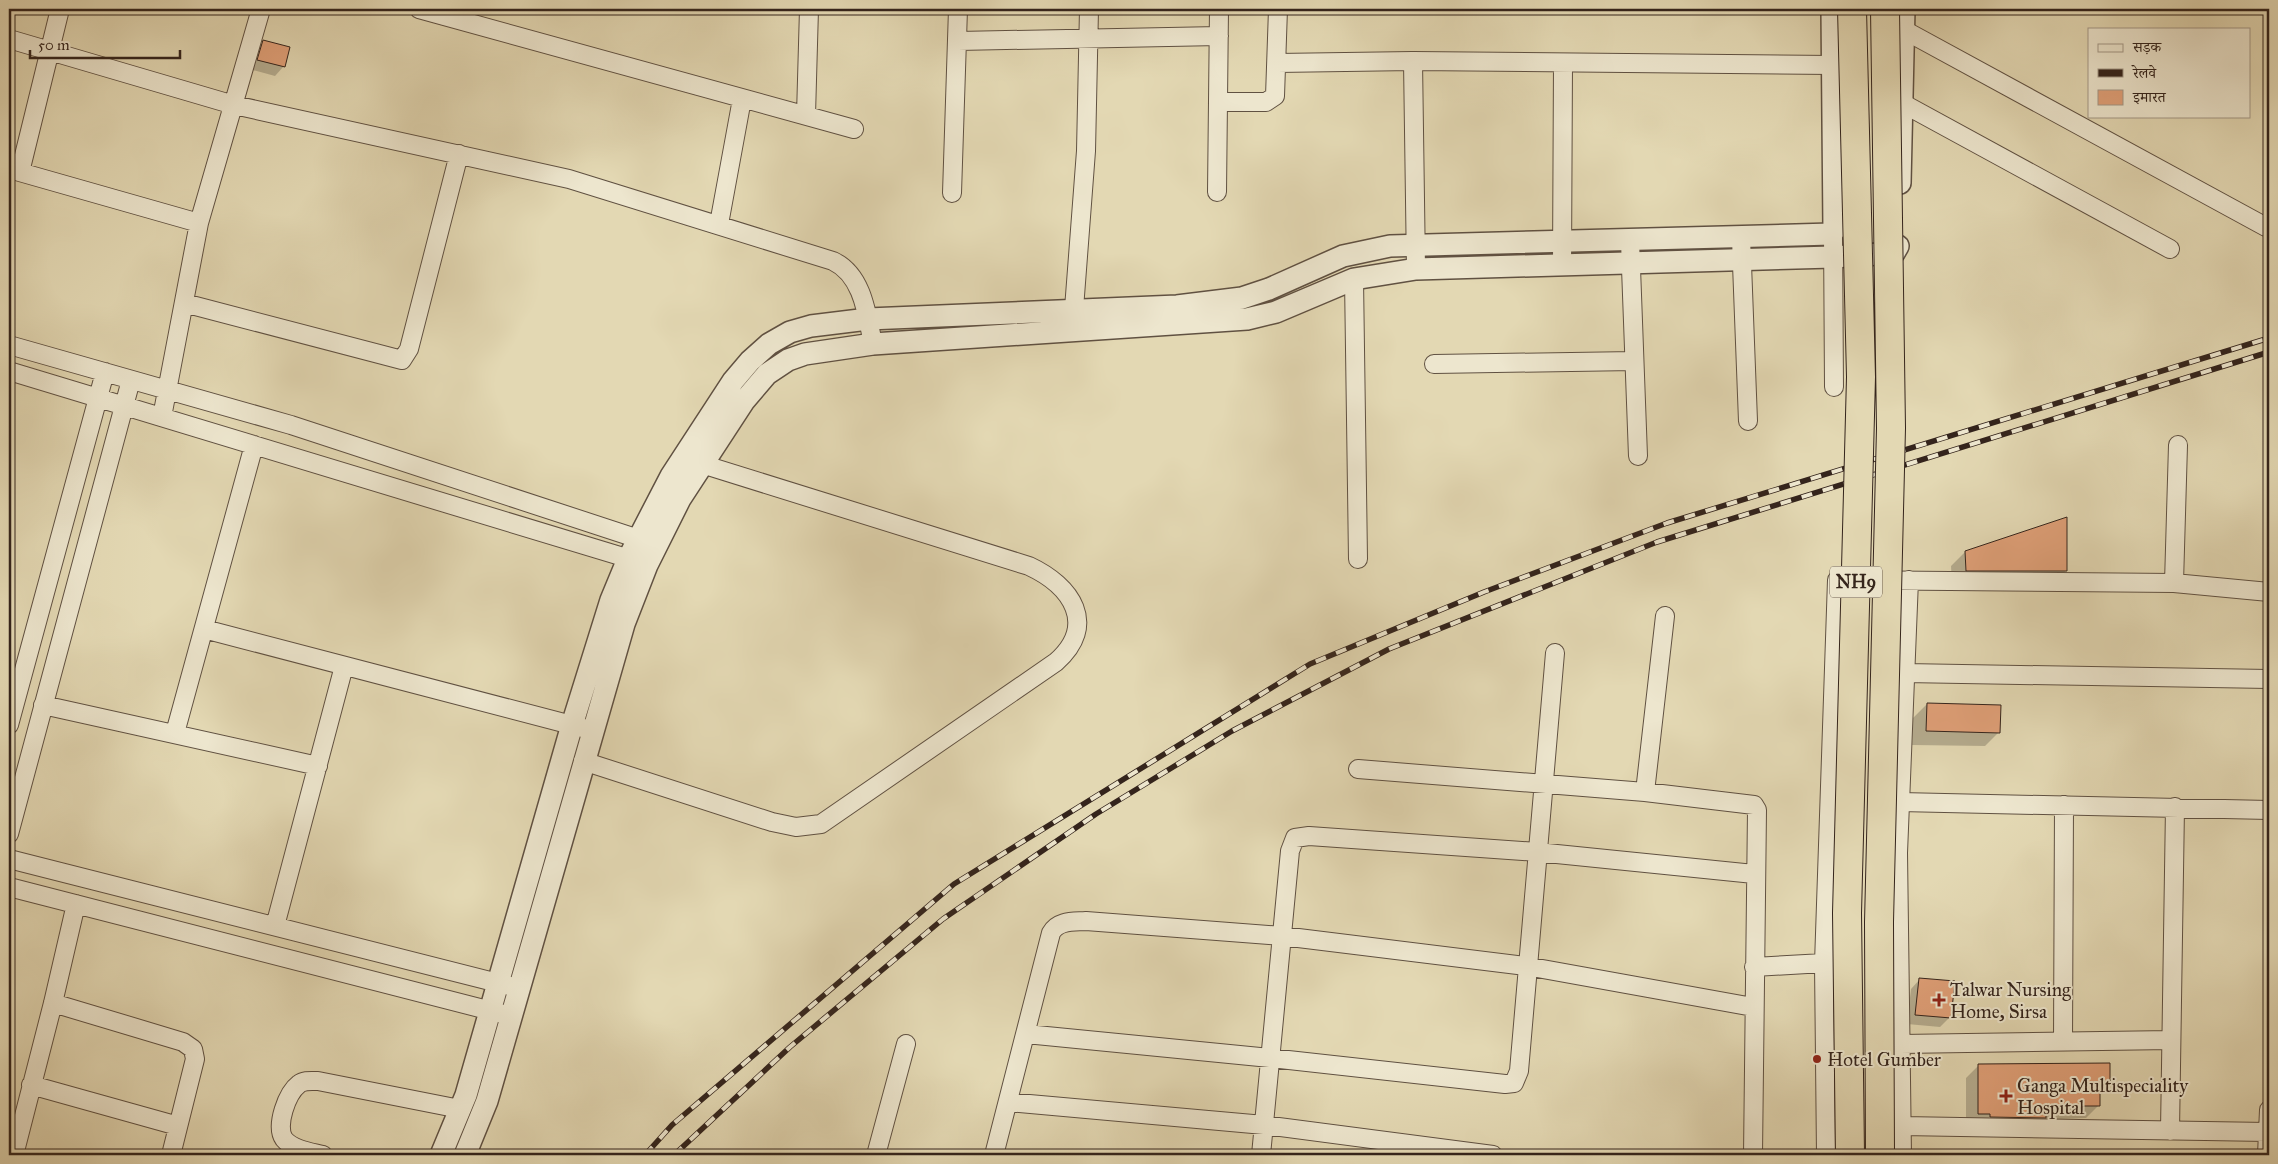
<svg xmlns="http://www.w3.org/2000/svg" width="2278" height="1164" font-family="'IM FELL Great Primer','Noto Serif Devanagari',serif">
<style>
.shadow{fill:#0003}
.building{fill:#e0a078;stroke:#34241c}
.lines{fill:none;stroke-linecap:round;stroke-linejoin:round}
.minor-casing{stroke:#605142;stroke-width:20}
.tertiary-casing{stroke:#605142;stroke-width:24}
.minor{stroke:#ede6ce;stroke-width:18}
.tertiary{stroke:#ede6ce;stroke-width:21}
.rail-casing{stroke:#34241c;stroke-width:5.5}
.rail{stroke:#ede6ce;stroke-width:4;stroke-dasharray:11;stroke-linecap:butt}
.primary-bridge-casing{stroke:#34241c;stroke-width:30;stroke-linecap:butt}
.primary-bridge{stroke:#e3d8b3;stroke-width:28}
.poi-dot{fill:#8f2418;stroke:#ede6ce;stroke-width:2}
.labels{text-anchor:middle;stroke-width:4;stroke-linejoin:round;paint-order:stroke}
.shield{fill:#ede6ce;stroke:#6c5e51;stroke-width:1}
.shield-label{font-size:18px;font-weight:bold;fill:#34241c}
.poi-label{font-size:19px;fill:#34241c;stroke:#ede6ce;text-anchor:start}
</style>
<rect width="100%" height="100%" fill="#e3d8b3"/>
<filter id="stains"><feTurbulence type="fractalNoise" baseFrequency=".004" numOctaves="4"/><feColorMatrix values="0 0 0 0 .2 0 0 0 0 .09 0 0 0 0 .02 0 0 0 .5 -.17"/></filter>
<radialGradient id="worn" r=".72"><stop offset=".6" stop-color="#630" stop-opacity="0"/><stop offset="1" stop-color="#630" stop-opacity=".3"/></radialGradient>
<path class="shadow" d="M263,42L284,66L275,76L249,69L254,51Z
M1965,552L2066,571L2052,585L1952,584L1951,566Z
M1927,704L1999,732L1985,746L1912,745L1913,718Z
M1920,979L1953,983L1949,1018L1940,1027L1907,1024L1911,989Z
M1979,1065L2109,1081L2099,1092V1105L2086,1118L2060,1119L2053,1126H1966V1078Z"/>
<path class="building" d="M263,40L290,47L285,67L257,60Z
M2067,517V571H1966L1965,551Z
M1927,703L2001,705L2000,733L1926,731Z
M1919,978L1955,981L1951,1018L1915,1015Z
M2110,1063V1082H2100V1106H2068V1113H2046V1118L1990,1117V1114H1978V1064Z"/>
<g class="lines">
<g class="minor-casing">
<path id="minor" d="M419,9L854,129
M1904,30L2266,227
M9,39L234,105L569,179L833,261C863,275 867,315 873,344
M958,41L1219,36
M1413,61L1416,269
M1277,63L1413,61L1833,65
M1218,102H1266L1275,96L1278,9
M1902,103L2170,249
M806,115L809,9
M9,169L199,223
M20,172L60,9
M1217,192L1219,9
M952,193L958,9
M719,224L742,99
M1833,232L1834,387
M1741,238L1748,421
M1630,241L1638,456
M1562,265L1563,63
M1354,279L1358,559
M184,303L402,360L409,349L459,154
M1073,322L1086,151L1089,9
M9,345L291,425L651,543
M1434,364L1634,361
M9,371L640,562
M162,417L199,223L261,9
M2174,583L2178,445
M204,629L583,728
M1905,673L2269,679
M43,705L318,766
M9,725L105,372
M175,733L254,445
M583,761L772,822L796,827L821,824L1056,662C1098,625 1072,586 1029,566L692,461
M1358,769L1645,792L1754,805L1757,810L1753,1155
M1645,792L1665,616
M1900,802L2269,810
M9,834L131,380
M9,859L510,986
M9,887L503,1014
M275,926L344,666
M1754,967L1824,963
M53,1003L183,1042L193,1049L195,1059L171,1155
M1026,1034L1270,1058L1505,1084L1514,1083L1519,1071L1555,653
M2063,1042L2064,805
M1901,1044L2171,1040
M31,1085L178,1126
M1008,1102L1264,1125L1493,1155
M1902,1126L2268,1132
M2170,1131L2175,807
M14,1155L53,1003L76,904
M323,1155C311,1152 293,1150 284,1139C275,1126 287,1093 299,1084C304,1080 311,1081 318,1081L460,1109
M876,1155L906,1044
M994,1155L1051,933C1058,920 1074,922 1086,921L1282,936L1526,966L1753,1007
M1261,1155L1290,851L1295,838L1309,836L1537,852L1754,874
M1826,1155L1824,963L1837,580L2174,583L2269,592
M1902,1155L1898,853L1909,580
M2267,1155L2269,1110"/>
</g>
<g class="tertiary-casing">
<path id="tertiary" d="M1900,183L1904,9
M441,1155L466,1095L572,725L611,600L628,559L671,476L733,381L750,361L769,344L790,332L811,326L868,319L1177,306L1242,298L1269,289L1343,256L1390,246L1831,234L1834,231L1832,9
M465,1155L487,1101L624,624L647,565L680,499L744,401L767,374L788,360L805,354L873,344L1247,319L1276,312L1354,279L1416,269L1833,257L1894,253L1898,246"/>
</g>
<use href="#minor" class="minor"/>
<use href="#tertiary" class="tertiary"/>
<g class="rail-casing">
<path id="rail" d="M645,1155L672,1125L954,884L1310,664L1484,592L1667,523L2269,338
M674,1155L790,1047L943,919L1096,814L1232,731L1389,649L1657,542L2269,352"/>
</g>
<use href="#rail" class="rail"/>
<g class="primary-bridge-casing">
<path id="primary-bridge" d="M1850,1155L1847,913L1861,377L1852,9
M1880,1155L1879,922L1891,428L1885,9"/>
</g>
<use href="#primary-bridge" class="primary-bridge"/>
</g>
<g class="poi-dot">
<path d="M1936.5 992.5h5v5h5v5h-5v5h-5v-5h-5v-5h5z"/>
<circle cx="1817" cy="1059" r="5"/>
<path d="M2003.5 1088.5h5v5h5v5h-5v5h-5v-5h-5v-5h5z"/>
</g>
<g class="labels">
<rect class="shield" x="1830" y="566.5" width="52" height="31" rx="4"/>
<g class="shield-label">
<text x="1856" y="588">NH9</text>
</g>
<g class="poi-label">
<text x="1950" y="996">Talwar Nursing<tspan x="1950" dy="22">Home, Sirsa</tspan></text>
<text x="1827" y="1066">Hotel Gumber</text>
<text x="2017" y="1092">Ganga Multispeciality<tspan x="2017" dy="22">Hospital</tspan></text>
</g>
</g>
<rect width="2278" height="1164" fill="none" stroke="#e3d8b3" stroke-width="30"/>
<rect x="10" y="10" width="2258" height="1144" fill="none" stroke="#34241c" stroke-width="2.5"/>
<rect x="15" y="15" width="2248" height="1134" fill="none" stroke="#34241c"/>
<rect x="2088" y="28" width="162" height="90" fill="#ede6ce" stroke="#a39887"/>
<rect x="2098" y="44" width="25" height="8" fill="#ede6ce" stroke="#a39887"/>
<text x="2133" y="52" font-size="15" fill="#34241c">सड़क</text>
<rect x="2098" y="69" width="25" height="8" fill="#34241c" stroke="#a39887"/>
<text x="2133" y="78" font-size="15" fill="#34241c">रेलवे</text>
<rect x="2098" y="90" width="25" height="15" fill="#e0a078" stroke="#a39887"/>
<text x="2133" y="102" font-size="15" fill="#34241c">इमारत</text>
<path d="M30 50v8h150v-8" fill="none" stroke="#34241c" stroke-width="2.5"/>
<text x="38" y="50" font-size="15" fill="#34241c" stroke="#ede6ce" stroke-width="4" paint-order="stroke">50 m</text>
<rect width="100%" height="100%" filter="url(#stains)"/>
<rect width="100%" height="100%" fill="url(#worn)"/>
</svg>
